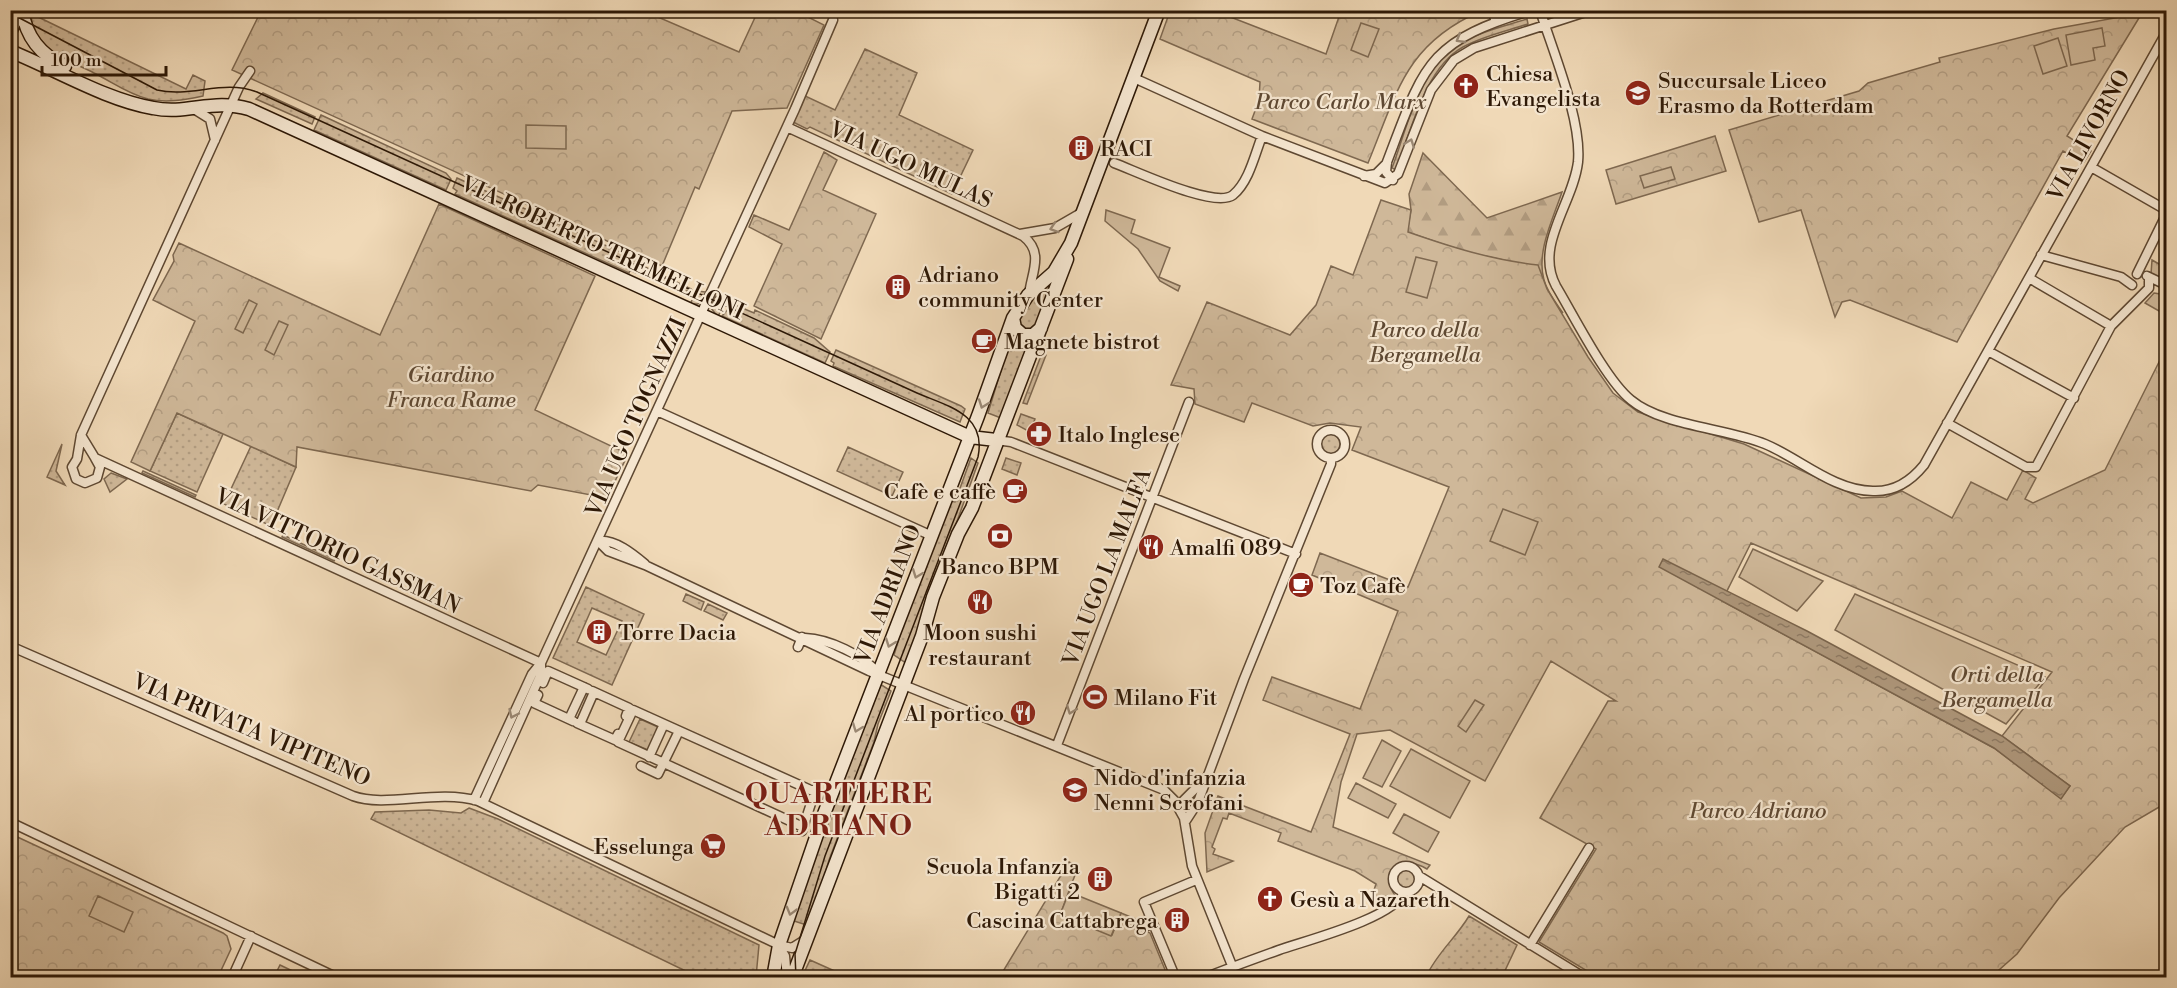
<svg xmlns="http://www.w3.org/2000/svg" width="2177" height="988" font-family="'Libre Bodoni',serif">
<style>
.grass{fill:url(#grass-dots);stroke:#7e6850;stroke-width:1.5;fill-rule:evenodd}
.forest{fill:url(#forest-firs);stroke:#7e6850;stroke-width:1.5}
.park{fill:url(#park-crowns);stroke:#7e6850;stroke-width:1.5;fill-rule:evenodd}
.garden{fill:#cfb899;stroke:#7e6850;stroke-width:1.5}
.water{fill:url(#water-ripples);stroke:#7a644c;stroke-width:1.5}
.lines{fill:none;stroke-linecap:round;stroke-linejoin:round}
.street-casing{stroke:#5e4832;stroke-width:11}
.secondary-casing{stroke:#2d1806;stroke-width:15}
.street{stroke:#f5e6d0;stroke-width:8}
.secondary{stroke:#f5e6d0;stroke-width:12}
.tram{stroke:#2d1806;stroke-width:1.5}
.oneway{stroke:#9b8975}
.labels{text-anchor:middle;stroke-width:4.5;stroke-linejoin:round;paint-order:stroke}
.poi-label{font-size:22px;fill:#2d1806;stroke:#f5e6d0;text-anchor:start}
.park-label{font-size:22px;font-style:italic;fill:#5e4832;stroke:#f5e6d0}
.street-label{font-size:22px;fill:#2d1806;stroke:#f5e6d0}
.district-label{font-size:28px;font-weight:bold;letter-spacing:1.5px;fill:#7a1f14;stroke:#f5e6d0}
</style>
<defs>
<pattern id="grass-dots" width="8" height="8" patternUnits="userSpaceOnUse" patternTransform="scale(1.5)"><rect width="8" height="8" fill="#cfb899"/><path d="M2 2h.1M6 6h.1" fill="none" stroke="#b29d82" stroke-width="1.8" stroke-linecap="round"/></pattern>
<pattern id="forest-firs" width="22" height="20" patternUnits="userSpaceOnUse" patternTransform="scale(1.5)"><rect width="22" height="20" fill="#cfb899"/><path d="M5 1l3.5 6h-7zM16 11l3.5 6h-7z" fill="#b29d82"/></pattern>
<pattern id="park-crowns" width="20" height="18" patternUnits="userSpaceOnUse" patternTransform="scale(1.5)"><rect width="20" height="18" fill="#cfb899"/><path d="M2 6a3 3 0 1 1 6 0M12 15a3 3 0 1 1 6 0" fill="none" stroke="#b29d82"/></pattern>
<pattern id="water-ripples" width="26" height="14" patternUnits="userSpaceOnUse" patternTransform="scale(1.5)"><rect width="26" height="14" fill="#ae977b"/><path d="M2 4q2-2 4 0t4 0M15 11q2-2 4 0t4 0" fill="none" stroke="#8e7a63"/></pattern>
</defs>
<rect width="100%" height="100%" fill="#f0d9b7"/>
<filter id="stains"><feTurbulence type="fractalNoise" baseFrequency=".00333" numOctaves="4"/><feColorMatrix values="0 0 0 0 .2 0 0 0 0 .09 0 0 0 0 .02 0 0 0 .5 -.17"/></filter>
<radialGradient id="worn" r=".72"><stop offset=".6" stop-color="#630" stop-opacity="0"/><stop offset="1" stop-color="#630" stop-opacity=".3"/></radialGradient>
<path class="grass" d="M32,14L186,89L193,75L205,81L203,96C184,100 166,103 148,99C128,94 112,82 94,73C70,60 27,50 32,14Z
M865,49L917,73L899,115L973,150L952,194L810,127L807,129L793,122L801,94L835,110Z
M263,93L315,117L312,124L256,99Z
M321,115L446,173L451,179L446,190L314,130Z
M457,178L642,262L636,273L630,270L629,273L455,194L457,191L453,188Z
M645,267L691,289L690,292L687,291L686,295L642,275Z
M1057,277L1036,328L1027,331L1020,326C1015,306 1043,289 1057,277Z
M697,291L706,292L698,304H690Z
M715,296L725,300L718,317L711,308Z
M728,302L754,313L755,310L814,338L830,352L825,363L722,316L730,307L727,305Z
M1012,334L1022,340L1032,342L1001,418L988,413Z
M836,350L961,406L965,409L960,422L833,366L834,363L831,361Z
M1042,353L1046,355L1027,404L1023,403Z
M177,413L223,434L197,492L150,471Z
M1021,414L1035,419L1030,432L1017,425Z
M1320 444a10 10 0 1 1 20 0a10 10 0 1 1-20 0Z
M62,444L56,471L65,485L47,477Z
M251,446L296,467L271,526L224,504Z
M848,447L903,472L892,496L837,471Z
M971,458L978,463L906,663L894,655L907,613L950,501L955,502Z
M1006,458L1021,463L1017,475L1002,469Z
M143,471L196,495L195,497L142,473Z
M111,473L127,479L110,492L104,479Z
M283,535L335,559L334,561L282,537Z
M586,587L644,614L612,685L553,658ZM592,608L622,621L606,655L577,642Z
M686,594L704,602L701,610L683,601Z
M708,604L727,613L723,620L704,611Z
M880,684L891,691L878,724L874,742L829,860L810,926L794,921L813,854Z
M640,719L658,727L648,750L629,742Z
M469,808L498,819L759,945L756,977H698L371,819L375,812L429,810L461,813Z
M1395 879a11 11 0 1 1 22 0a11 11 0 1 1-22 0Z
M1469,916L1517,945L1502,977H1426C1436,954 1456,938 1469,916Z
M810,960L848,977H802Z"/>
<path class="forest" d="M1527,19L1528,24C1507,31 1483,36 1463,47C1425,68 1411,131 1396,170L1392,168C1408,126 1419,65 1462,42C1482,31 1505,26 1527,19Z
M1423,153L1487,218L1562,192C1553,219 1536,252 1544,280C1547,292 1556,303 1563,313L1517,263L1466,252L1407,232L1411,210L1409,194Z
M280,965L305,977H274Z"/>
<path class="park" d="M261,11H644L739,52L758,11H796L824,25L787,108L732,111L699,189L695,187L662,266L232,70Z
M1170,11H1215L1326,54L1341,11H1481C1405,44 1397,93 1368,163L1252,119L1259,100L1260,82L1160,39Z
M2142,13L2067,136L2091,151L2084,162L2063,151L1957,342L1850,300L1842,302L1835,317L1801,210L1759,222L1729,130L1859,91L1868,83L1940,62L1939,58L2054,29Z
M1715,136L1726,171L1616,204L1606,170Z
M824,152L837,160L823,190L876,214L821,339L754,306L782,244L749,227L754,215L789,230Z
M1381,200L1411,210L1408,232C1451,247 1492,260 1538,265L1547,289L1588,357L1613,393L1638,412L1744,444L1861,498L1886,497L1902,491L1952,518L1971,482L2007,500L2023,470L2036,478L2025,499L2033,503L2105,470L2166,348V803L2125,827L2059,898L2017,954L1991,977H1597L1539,942L1596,849L1540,818L1608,701H1616L1551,661L1485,781L1390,730L1357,734L1341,782L1333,827L1430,865L1427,869C1402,854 1376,869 1396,897L1380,904L1371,899L1376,884L1355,871L1278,841L1281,833L1229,813L1227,819L1223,818L1212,847L1215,849L1213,854L1233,861L1207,872L1205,833L1218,796L1311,832L1350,734L1263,700L1272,677L1360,709L1398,611L1312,575L1320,553L1408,587L1449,487L1352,450L1361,427L1330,423L1313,426L1252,403L1244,422L1195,404L1194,389L1171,385L1207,302L1290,335L1316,305L1331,266L1353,275ZM1751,543L2052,672L2002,736L2070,786L2061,798L1994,748L1722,601Z
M439,204L595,276L535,410L628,454L607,498L538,485L531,491L297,447L296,467L177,413L150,471L131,462L195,321L153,300L174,261L173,255L179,243L380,335Z
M2152,260L2166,268V281L2151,274Z
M2154,293L2166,295V315L2145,303Z
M11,834L223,933L227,936L231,949L218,977L16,978L11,975Z
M1069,862L1078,867L1060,915L1112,935L1121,913L1136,919L1140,928L1150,933L1168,977L999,978Z"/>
<path class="garden" d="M1361,23L1379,29L1368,57L1351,50Z
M2102,28L2105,46L2093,48L2095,60L2071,65L2066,35Z
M2058,38L2067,66L2043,74L2034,46Z
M526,125L566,126V149L526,148Z
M1671,167L1675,179L1644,188L1640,176Z
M1106,210L1135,220L1131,233L1170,248L1159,277L1180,286L1178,291L1160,281L1138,249L1105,221Z
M1416,257L1437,262L1427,298L1406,292Z
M249,300L257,304L243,333L235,329Z
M279,321L288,325L274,355L265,350Z
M1503,509L1538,522L1525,555L1490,541Z
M1753,549L1823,581L1797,611L1739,577Z
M1855,594L2045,677L2006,724L1835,630Z
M1475,700L1484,705L1466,732L1458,726Z
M1382,740L1401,751L1382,787L1363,778Z
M1411,749L1470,781L1450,818L1390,786Z
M1356,783L1396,804L1388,818L1348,798Z
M1404,814L1439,832L1428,852L1393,833Z
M1069,892L1121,913L1111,936L1060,915Z
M98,896L133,912L124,932L89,916Z"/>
<path class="water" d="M1663,559L1807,631L2002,736L2070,786L2061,799L1994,748L1659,567Z"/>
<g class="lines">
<g class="street-casing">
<path id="street" d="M1492,10L1496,22
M1540,10C1553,52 1582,120 1578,162C1573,204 1534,245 1556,286C1574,316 1606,380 1631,400C1662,426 1726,428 1765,444C1799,458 1834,491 1873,491C1894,492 1911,481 1924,465L2166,33
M1134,78L1262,136L1385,183L1398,174L1431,90L1454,60L1474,48L1592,10
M194,109L210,119L215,140
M787,127L1023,236C1045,253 1031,273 1029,295
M1114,163C1136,171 1215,209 1233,195C1249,182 1255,154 1262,136
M2091,167L2166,210
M1364,176L1376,174L1387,163
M1393,180L1386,172L1387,162C1424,65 1427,41 1533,10
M1020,234L1055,228L1081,213
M2041,255L2121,277L2132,285
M2137,274L2166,215
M2147,276L2166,285
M2029,278L2111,326
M1988,351L2074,398
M657,411L932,536
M1947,423L2026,467H2036L2111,326L2149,288V278
M1317 444a14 14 0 1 1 28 0a14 14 0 1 1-28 0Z
M81,435L95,458L541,663
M996,440L1011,442L1296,554
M95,458L100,467L97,478L85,483L76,479L72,467L77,459L81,435L239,87L250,71
M598,541L608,551L645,565L869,671L1164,790L1174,800L1184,818L1192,866L1237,978
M598,541C615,539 633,554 645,564
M805,638C829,639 863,655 878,673
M10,646L353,796C386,808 437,789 478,801L779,945L792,948L808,938
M798,647L802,637
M543,683L548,671L588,689
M592,691L629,708L626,716
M538,695L534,703L573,721
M569,719L584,687
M577,723L615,740L618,734
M580,724L594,692
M1057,745L1189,402
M649,757L664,724
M641,766L658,774L679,731
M474,800L532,674L541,663L795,109L833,20
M483,803L541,674V663
M1178,806L1203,781
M10,822L338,978
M1185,822L1198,802L1244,679L1331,464V458
M803,827L618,742L633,710L815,792
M802,831L816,788
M1393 879a13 13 0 1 1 26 0a13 13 0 1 1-26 0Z
M1419,876L1585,978
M1140,928L1153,924
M1530,945L1589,848
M779,946L785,956L787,978
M1174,974L1144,902L1196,880
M232,978L251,936
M1204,978C1229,968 1254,959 1279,950C1304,941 1395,918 1404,892"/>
</g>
<g class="secondary-casing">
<path id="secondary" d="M22,10C26,37 40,55 65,66
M10,33L19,10
M10,51C55,69 106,100 153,108C188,115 212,98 249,109L970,437L996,440
M1013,318L1015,328L1023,335H1033L1041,328
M773,978L779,945L824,814L978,416L1013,318L1028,295L1054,272L1071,243L1159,10
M792,978L922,636L933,597L958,534L972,508L1067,259"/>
</g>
<use href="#street" class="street"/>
<use href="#secondary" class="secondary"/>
<path class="tram" d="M10,13L157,90C191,98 223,79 257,92L917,393C947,406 987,414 978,457L825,856L795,954L796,978"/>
</g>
<defs><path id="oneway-chevron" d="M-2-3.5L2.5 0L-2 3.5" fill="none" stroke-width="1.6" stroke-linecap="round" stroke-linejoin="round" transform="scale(1.5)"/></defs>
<g class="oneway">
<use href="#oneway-chevron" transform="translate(1460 39) rotate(149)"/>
<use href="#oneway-chevron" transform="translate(1410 143) rotate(-69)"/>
<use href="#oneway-chevron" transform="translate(1054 228) rotate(162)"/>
<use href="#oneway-chevron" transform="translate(983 404) rotate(110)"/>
<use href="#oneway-chevron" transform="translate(917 574) rotate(111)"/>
<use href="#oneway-chevron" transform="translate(890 643) rotate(110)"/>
<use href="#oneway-chevron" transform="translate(1071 710) rotate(111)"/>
<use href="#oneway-chevron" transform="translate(513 714) rotate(115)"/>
<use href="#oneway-chevron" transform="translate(857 728) rotate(111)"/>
<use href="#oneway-chevron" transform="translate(791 911) rotate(106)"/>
</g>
<defs>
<g id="church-disc" transform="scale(1.35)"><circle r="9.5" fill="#8f2418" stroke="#f5e6d0"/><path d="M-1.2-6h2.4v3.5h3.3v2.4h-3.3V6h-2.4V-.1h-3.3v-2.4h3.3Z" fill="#fff"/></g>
<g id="school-disc" transform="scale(1.35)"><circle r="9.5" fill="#8f2418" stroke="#f5e6d0"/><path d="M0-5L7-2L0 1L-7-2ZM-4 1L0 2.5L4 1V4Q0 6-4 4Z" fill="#fff"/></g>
<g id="building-disc" transform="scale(1.35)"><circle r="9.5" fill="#8f2418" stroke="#f5e6d0"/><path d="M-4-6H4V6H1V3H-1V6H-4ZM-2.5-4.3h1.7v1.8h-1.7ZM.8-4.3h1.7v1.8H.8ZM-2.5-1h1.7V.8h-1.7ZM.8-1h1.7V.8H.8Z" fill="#fff"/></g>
<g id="cafe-disc" transform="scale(1.35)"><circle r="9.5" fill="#8f2418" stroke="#f5e6d0"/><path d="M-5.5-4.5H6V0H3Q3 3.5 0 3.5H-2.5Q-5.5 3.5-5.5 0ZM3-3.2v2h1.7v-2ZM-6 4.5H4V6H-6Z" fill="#fff"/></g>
<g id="pharmacy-disc" transform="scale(1.35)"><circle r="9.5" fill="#8f2418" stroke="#f5e6d0"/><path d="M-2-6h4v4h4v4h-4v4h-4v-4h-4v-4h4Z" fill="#fff"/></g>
<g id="bank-disc" transform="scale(1.35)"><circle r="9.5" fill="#8f2418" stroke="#f5e6d0"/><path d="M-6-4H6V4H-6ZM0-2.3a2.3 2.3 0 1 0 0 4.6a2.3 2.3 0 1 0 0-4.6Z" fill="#fff"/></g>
<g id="restaurant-disc" transform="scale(1.35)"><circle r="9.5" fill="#8f2418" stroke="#f5e6d0"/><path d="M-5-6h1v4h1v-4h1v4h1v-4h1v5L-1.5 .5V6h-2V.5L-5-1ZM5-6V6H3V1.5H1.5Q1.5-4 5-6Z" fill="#fff"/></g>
<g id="stadium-disc" transform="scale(1.35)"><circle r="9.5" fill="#8f2418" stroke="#f5e6d0"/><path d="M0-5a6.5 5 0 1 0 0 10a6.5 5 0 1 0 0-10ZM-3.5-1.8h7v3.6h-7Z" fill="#fff"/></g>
<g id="supermarket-disc" transform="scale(1.35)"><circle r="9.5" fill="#8f2418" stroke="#f5e6d0"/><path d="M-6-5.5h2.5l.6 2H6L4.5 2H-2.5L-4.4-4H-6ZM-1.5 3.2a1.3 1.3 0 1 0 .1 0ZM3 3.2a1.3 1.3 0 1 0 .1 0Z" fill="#fff"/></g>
</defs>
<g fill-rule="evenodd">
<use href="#church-disc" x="1466" y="86"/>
<use href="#school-disc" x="1638" y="93"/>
<use href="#building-disc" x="1081" y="148"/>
<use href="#building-disc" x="898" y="287"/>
<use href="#cafe-disc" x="984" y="341"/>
<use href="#pharmacy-disc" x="1039" y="434"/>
<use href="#cafe-disc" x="1015" y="491"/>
<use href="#bank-disc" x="1000" y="536"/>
<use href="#restaurant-disc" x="1151" y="547"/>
<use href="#cafe-disc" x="1301" y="585"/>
<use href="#restaurant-disc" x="980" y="602"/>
<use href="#building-disc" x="599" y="632"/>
<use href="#stadium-disc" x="1095" y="697"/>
<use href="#restaurant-disc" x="1023" y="713"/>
<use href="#school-disc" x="1075" y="790"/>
<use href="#supermarket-disc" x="713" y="846"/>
<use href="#building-disc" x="1100" y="879"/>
<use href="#church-disc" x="1270" y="899"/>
<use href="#building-disc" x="1177" y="920"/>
</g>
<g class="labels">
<g class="poi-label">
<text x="1486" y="81">Chiesa<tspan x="1486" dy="25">Evangelista</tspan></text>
<text x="1658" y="88">Succursale Liceo<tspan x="1658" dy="25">Erasmo da Rotterdam</tspan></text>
<text x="1100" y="156">RACI</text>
<text x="918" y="282">Adriano<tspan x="918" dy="25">community Center</tspan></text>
<text x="1004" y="349">Magnete bistrot</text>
<text x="1058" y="442">Italo Inglese</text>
<text x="996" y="499" text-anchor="end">Cafè e caffè</text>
<text x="1170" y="555">Amalfi 089</text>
<text x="1000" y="574" text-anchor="middle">Banco BPM</text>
<text x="1320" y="593">Toz Cafè</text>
<text x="618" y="640">Torre Dacia</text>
<text x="980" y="640" text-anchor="middle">Moon sushi<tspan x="980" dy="25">restaurant</tspan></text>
<text x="1114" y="705">Milano Fit</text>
<text x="1004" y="721" text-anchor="end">Al portico</text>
<text x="1094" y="785">Nido d'infanzia<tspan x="1094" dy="25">Nenni Scrofani</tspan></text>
<text x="694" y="854" text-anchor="end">Esselunga</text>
<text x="1080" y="874" text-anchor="end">Scuola Infanzia<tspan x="1080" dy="25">Bigatti 2</tspan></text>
<text x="1290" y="907">Gesù a Nazareth</text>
<text x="1158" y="928" text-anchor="end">Cascina Cattabrega</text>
</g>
<g class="park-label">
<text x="1341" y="109">Parco Carlo Marx</text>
<text x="1425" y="337">Parco della<tspan x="1425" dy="25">Bergamella</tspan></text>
<text x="451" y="382">Giardino<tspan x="451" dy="25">Franca Rame</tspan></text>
<text x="1997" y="682">Orti della<tspan x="1997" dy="25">Bergamella</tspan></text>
<text x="1758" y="818">Parco Adriano</text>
</g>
<g class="street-label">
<text transform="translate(2088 135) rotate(-61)" y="8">VIA LIVORNO</text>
<text transform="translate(911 164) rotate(25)" y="8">VIA UGO MULAS</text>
<text transform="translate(603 247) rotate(25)" y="8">VIA ROBERTO TREMELLONI</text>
<text transform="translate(635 417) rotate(-66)" y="8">VIA UGO TOGNAZZI</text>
<text transform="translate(338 550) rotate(25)" y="8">VIA VITTORIO GASSMAN</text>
<text transform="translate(1106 567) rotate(-69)" y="8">VIA UGO LA MALFA</text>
<text transform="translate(887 594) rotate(-69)" y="8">VIA ADRIANO</text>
<text transform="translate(252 729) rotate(23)" y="8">VIA PRIVATA VIPITENO</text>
</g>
<g class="district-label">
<text x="839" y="803">QUARTIERE<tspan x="839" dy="32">ADRIANO</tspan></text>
</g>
</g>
<rect width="2177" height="988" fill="none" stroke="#f0d9b7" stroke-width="36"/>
<rect x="12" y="12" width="2153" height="964" fill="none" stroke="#2d1806" stroke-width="3"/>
<rect x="18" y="18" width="2141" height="952" fill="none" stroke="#2d1806" stroke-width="1.5"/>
<path d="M42 66v9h124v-9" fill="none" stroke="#2d1806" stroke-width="3"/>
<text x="51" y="66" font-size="18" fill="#2d1806" stroke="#f5e6d0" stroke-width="4.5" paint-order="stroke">100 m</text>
<rect width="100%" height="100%" filter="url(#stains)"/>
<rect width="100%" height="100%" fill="url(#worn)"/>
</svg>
